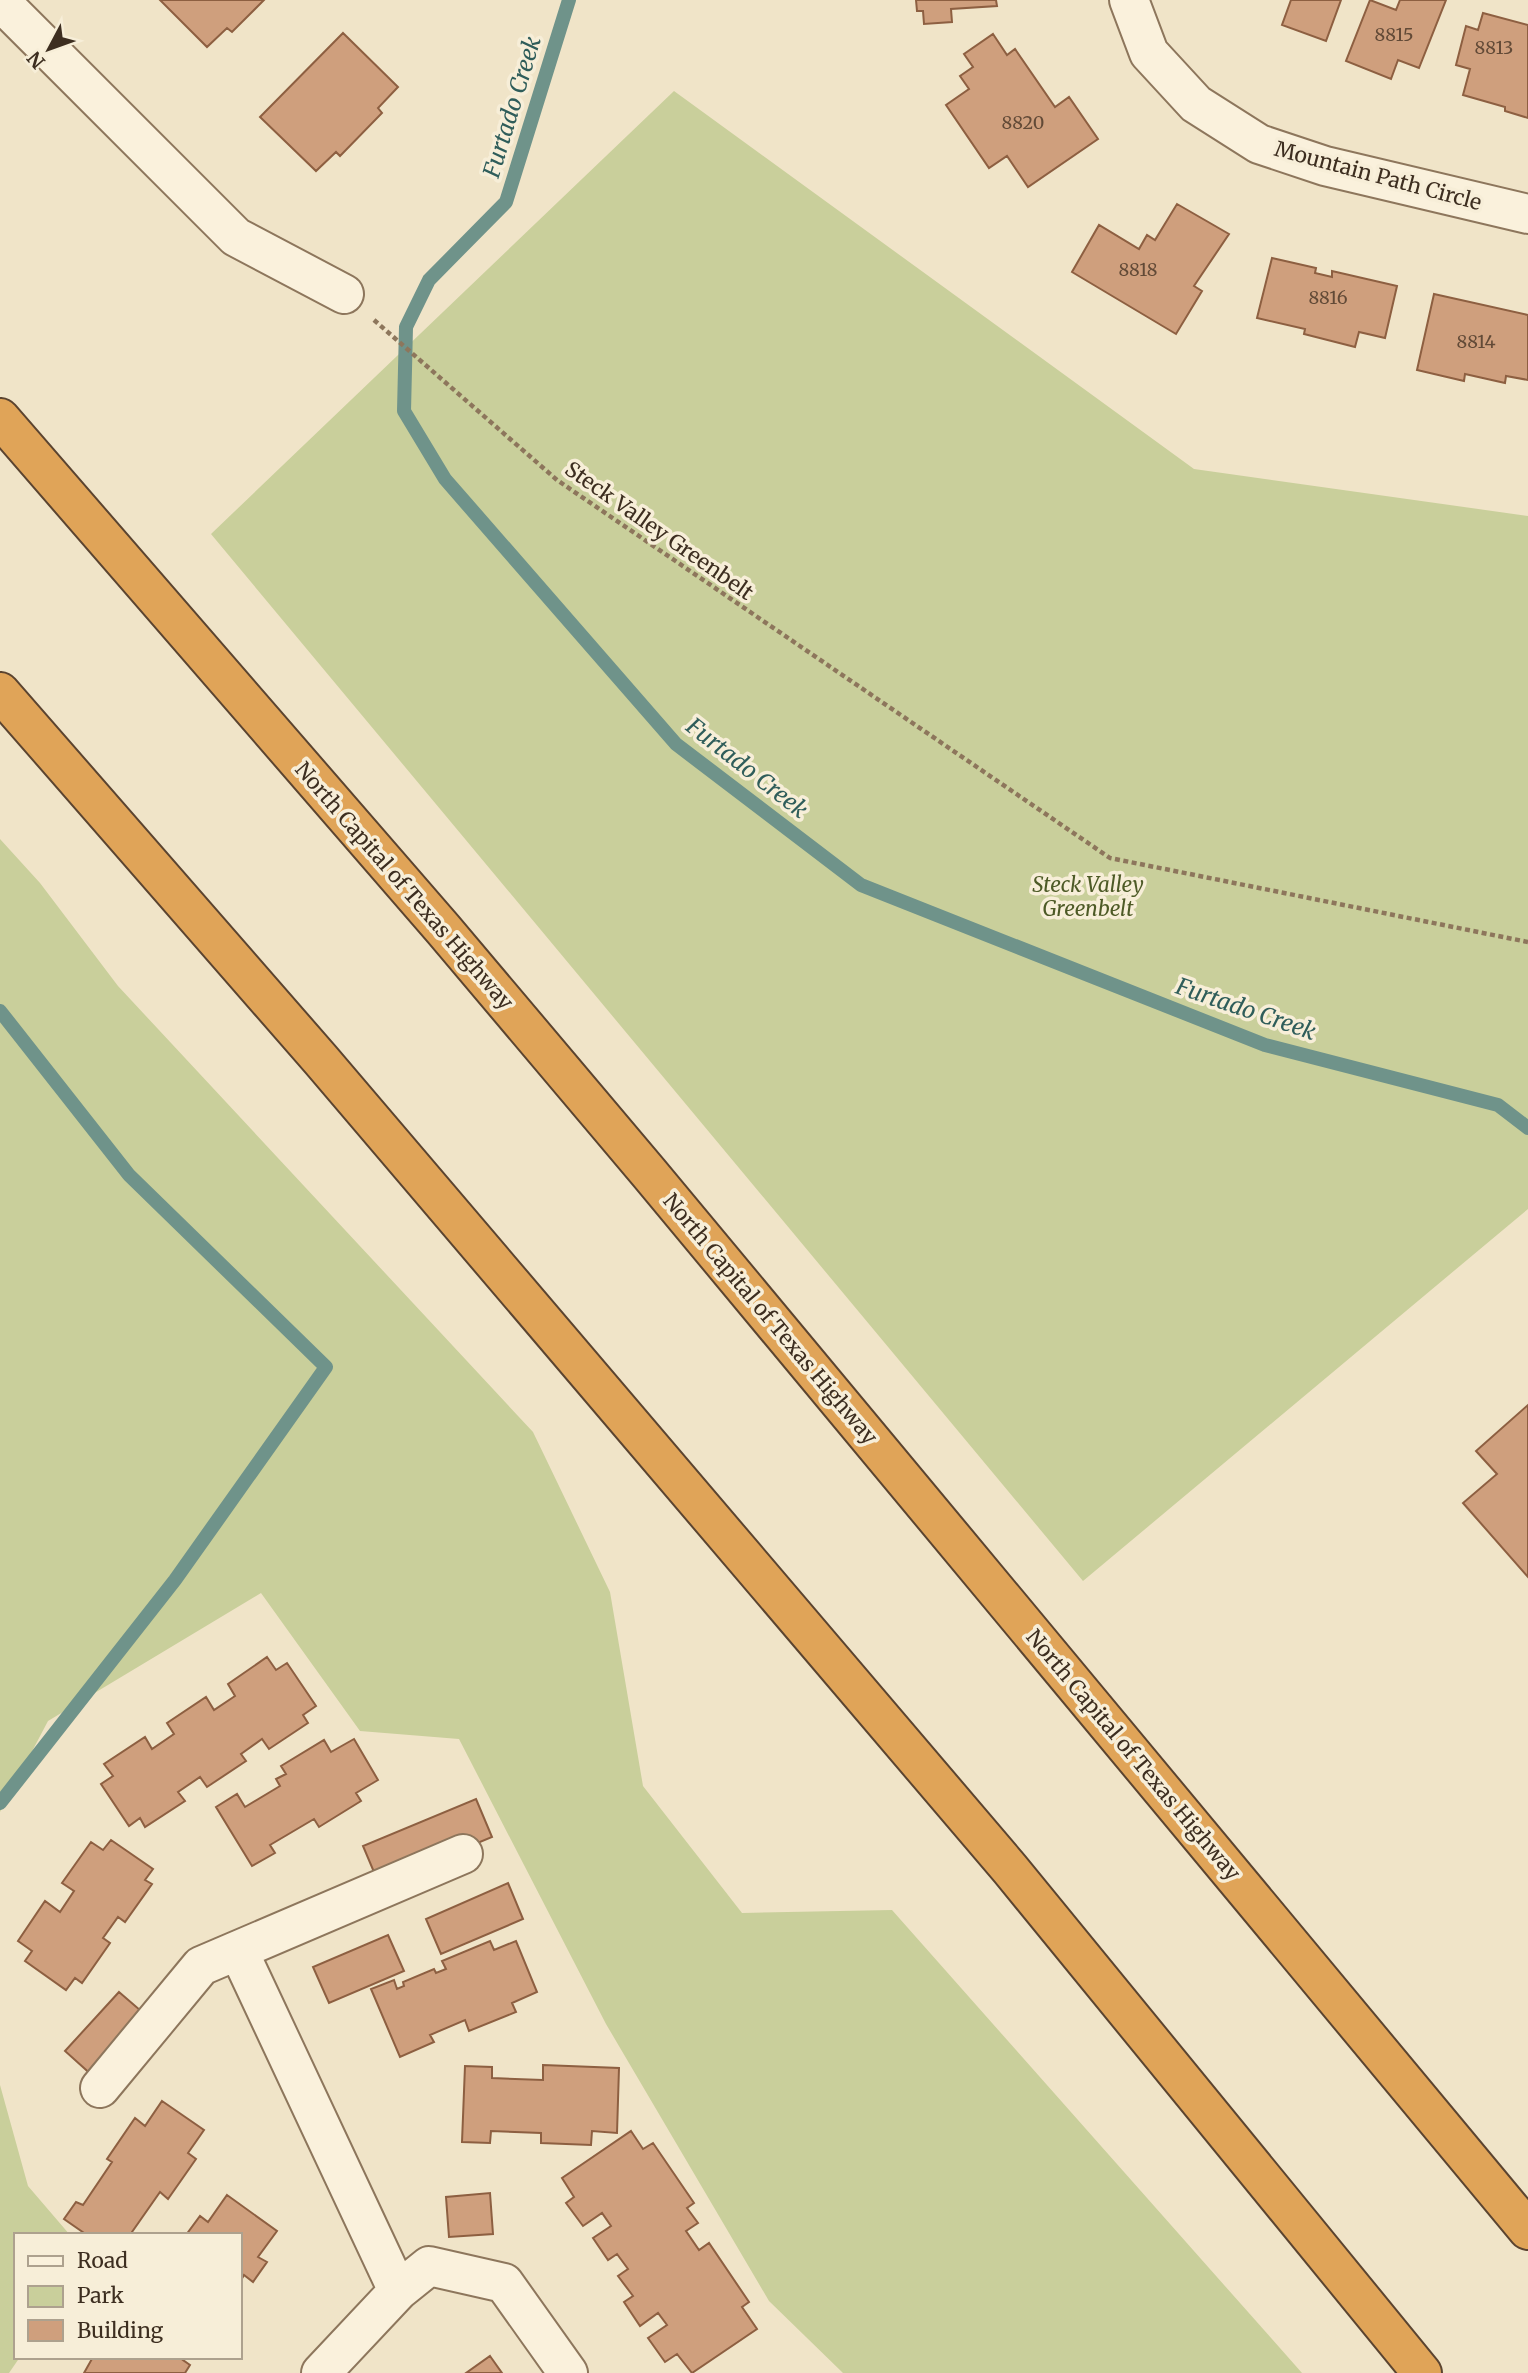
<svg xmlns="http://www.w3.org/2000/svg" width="1528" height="2373" font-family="Merriweather,serif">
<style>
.green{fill:#c9cf9b}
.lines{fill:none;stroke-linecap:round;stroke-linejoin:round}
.stream{stroke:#6f938a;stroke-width:14}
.building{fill:#cf9f7d;stroke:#8d5f41;stroke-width:2}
.minor-casing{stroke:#8d765c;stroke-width:42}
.highway-casing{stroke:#5b4430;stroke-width:42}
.path{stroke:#8d765c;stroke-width:4.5;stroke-dasharray:5 3.5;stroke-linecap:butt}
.minor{stroke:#faf1dc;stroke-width:38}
.highway{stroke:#e0a458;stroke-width:38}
.labels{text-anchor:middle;stroke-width:7;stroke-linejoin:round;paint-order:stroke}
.number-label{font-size:18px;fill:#624a37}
.street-label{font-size:21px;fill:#3d2e20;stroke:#f7eed8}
.park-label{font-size:21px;font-style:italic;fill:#4d5a26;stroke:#f7eed8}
.water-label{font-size:23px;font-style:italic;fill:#2f5d5a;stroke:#f7eed8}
</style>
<rect width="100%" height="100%" fill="#f0e4c8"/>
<path class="green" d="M674,91L1194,469L1528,516V1209L1083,1581L211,534Z
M0,839L40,883L118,986L533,1432L610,1592L643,1786L742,1913L892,1910L1302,2373H843L769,2301L606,2024L459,1739L360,1731L261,1593L48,1721L0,1812Z
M0,2085L28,2186L70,2235H16V2357H20L9,2373H0Z"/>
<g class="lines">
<path class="stream" d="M569,0L506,202L429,280L406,327L404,411L445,479L676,744L861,885L1265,1045L1498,1105L1528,1128
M0,1011L129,1175L326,1367L175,1580L0,1803"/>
</g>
<path class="building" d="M160,0H264L232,32L227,28L207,47Z
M916,0H996L997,6L951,9L952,22L924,24L923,11H917Z
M1291,0H1341L1326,41L1282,25Z
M1370,0L1396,10L1400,0H1446L1419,68L1398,60L1391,79L1346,61Z
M1483,13L1528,25V118L1505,111V107L1463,95L1470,69L1456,65L1466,26L1478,30Z
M343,33L398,87L378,108L382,113L340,156L336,152L316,171L260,117Z
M993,34L1007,55L1015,49L1055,107L1069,97L1098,139L1028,187L1007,156L989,168L946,105L969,89L960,76L973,67L964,54Z
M1177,204L1229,234L1194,286L1202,291L1176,334L1072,272L1099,225L1139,249L1147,235L1155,240Z
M1272,258L1316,268L1315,273L1332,277V271L1397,286L1385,338L1359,332L1355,347L1304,334L1305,329L1257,318Z
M1434,294L1528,315V380L1506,376L1505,383L1465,374L1464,381L1417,370Z
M1528,1405V1577L1463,1503L1497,1474L1476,1451Z
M267,1657L276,1670L287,1663L316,1706L303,1715L308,1723L269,1749L262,1739L241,1754L246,1761L207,1787L200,1777L178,1792L185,1801L145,1827L140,1818L129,1826L101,1784L113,1776L104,1764L145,1737L152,1749L174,1734L167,1723L206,1697L214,1710L235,1696L228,1684Z
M354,1739L378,1780L356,1793L361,1801L319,1827L314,1819L270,1845L275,1853L252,1866L216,1807L237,1794L245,1807L280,1786L276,1779L286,1774L281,1766L324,1740L331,1752Z
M476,1799L492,1837L379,1884L363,1846Z
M111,1840L153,1869L145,1880L152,1884L125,1922L118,1917L103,1938L110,1943L82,1983L75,1978L66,1990L25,1961L32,1951L18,1941L45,1901L60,1912L74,1891L62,1883L91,1842L103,1850Z
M508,1883L523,1919L441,1954L426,1919Z
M388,1935L404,1971L329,2003L313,1967Z
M490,1941L494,1950L516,1941L537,1992L512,2003L516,2012L469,2031L465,2020L430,2035L434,2042L400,2057L371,1989L394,1980L397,1989L404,1986L403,1982L434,1969L436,1973L446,1969L442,1961Z
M119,1992L148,2017L94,2077L65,2051Z
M543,2065L619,2068L617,2133L592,2131L591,2145L541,2143V2133L491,2131L490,2143L462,2142L465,2066L492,2067V2078L543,2080Z
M162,2101L204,2130L188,2153L196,2159L168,2199L160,2192L132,2232L136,2235H87L64,2219L76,2202L83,2205L112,2162L107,2159L135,2118L145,2126Z
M631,2131L643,2149L653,2143L694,2203L687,2208L698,2223L686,2231L699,2250L709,2243L749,2302L742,2307L757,2329L692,2373L677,2354L665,2362L648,2338L667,2325L658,2313L640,2326L624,2302L633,2296L618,2276L628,2269L617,2254L608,2260L593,2238L611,2226L602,2213L583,2226L566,2203L574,2197L562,2178Z
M490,2193L493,2234L449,2237L446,2197Z
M227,2195L277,2231L258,2257L267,2262L253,2282L244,2275L240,2282V2235H186L200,2216L208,2222Z
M490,2356L502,2373H466Z
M93,2357H186L183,2360L190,2365L185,2373H84Z"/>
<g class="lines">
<g class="minor-casing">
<path id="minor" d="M1129,0L1149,53L1196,104L1259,144L1325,166L1528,214
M0,1L236,237L344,294
M239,1952L398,2291
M100,2088L201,1966L463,1854
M321,2373L398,2291L429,2266L504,2283L568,2373"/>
</g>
<g class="highway-casing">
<path id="highway" d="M0,418L443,929L649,1173L1528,2230
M0,692L321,1060L1010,1869L1422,2373"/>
</g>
<path class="path" d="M374,320L557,480L1110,858L1528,942"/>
<use href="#minor" class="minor"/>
<use href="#highway" class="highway"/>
</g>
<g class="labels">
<g class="number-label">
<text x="1394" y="41">8815</text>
<text x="1494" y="54">8813</text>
<text x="1023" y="129">8820</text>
<text x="1138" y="276">8818</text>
<text x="1328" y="304">8816</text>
<text x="1476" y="348">8814</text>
</g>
<g class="street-label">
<text transform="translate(1378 176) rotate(15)" y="7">Mountain Path Circle</text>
<text transform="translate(659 531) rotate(35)" y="7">Steck Valley Greenbelt</text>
<text transform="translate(404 886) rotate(49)" y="7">North Capital of Texas Highway</text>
<text transform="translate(770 1319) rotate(50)" y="7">North Capital of Texas Highway</text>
<text transform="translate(1133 1755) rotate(50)" y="7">North Capital of Texas Highway</text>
</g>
<g class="park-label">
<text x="1088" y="892">Steck Valley<tspan x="1088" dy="24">Greenbelt</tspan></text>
</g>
<g class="water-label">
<text transform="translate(512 107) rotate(-73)" y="8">Furtado Creek</text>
<text transform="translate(747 768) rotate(38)" y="8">Furtado Creek</text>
<text transform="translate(1246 1009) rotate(19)" y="8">Furtado Creek</text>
</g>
</g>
<rect x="14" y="2233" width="228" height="126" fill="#f7eed8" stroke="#ada18e" stroke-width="2"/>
<rect x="28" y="2256" width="35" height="10" fill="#faf1dc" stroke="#ada18e" stroke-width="2"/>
<text x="77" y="2268" font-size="21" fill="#3d2e20">Road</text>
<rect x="28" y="2286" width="35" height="21" fill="#c9cf9b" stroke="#ada18e" stroke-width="2"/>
<text x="77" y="2303" font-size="21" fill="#3d2e20">Park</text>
<rect x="28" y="2320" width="35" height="21" fill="#cf9f7d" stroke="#ada18e" stroke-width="2"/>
<text x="77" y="2338" font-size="21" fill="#3d2e20">Building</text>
<g transform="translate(49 49) rotate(229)" stroke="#f7eed8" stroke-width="5" paint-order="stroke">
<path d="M0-5L12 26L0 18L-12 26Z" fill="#3d2e20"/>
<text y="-10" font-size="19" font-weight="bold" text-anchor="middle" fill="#3d2e20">N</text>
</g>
</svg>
